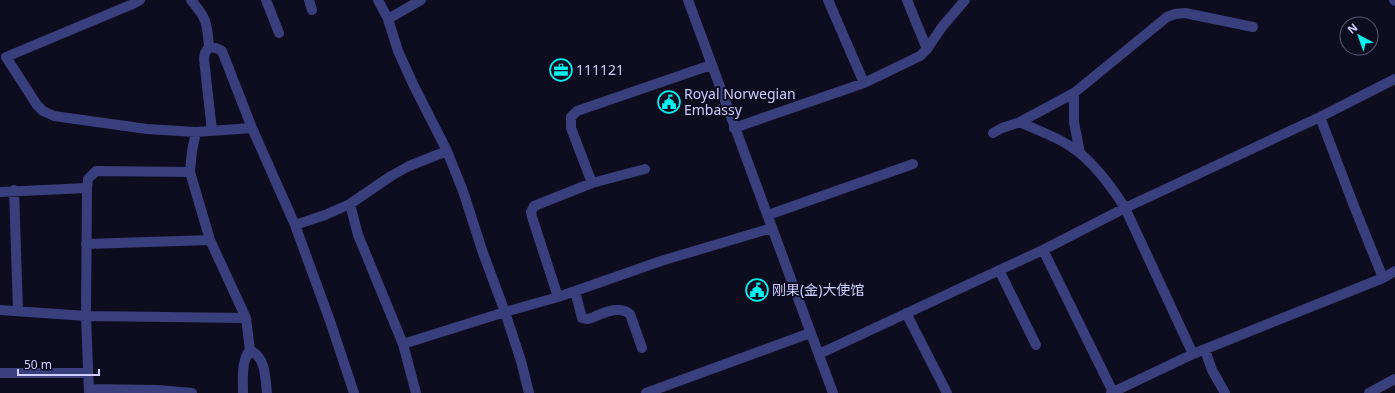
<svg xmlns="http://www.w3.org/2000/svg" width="1395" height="393" font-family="'Noto Sans','Noto Sans SC',sans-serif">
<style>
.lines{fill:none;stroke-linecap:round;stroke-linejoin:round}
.minor{stroke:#393e7d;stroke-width:10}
.labels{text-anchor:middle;stroke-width:4;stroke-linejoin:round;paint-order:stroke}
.poi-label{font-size:14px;fill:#cdcdfe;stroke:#0e0d1f;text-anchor:start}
</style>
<rect width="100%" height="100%" fill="#0e0d1f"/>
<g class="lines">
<path class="minor" d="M140,0L133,4L6,57L37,105L43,111L54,116L147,129L196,132L252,128
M191,0C207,19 207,22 209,47L205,53L204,59L212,131
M266,0L279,33
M309,0L312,10
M378,0L388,19L398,51L413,84L447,151L463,191L483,253L505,312L521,361L529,393
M688,0L833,393
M828,0L864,83
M907,0L927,49
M1394,0L1395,1
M388,19L421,0
M209,47L216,48L222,51L252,128L295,225L330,321L354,393
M1074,93V122L1080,153
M1320,117L1354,206L1383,278
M1020,122C1036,130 1055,136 1070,146C1091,159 1112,187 1125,208L1193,354
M734,128L864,83L920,56L927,49L942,27L965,0
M196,132L192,151L190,172L210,240L246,318L250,350C241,361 243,379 243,393
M993,133L1002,128L1020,122L1074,93L1167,17L1175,14L1185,13L1253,27
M592,183L571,128V117L577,111L711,65
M14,190L18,311
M0,192L87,188
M350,204L358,235L403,344L416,393
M768,215L913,164
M295,225L325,215L350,204L391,176L409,166L447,151
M86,244L210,240
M1043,250L1113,392
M999,270L1036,345
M575,291L582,318L588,319C600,315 618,304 630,314L642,348
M558,297L532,217L531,212L534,206L592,183L645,169
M0,310L86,316L246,318
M906,313L947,393
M403,344L505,312L558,297L664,260L772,228
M250,350C266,358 265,376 267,393
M1205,350L1212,370L1225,393
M819,354L1043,250L1125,208L1320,117L1395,79
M0,373H87
M89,389L158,390L192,393
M89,393L86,316L87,188L88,179L96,171L190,172
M646,393L810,333
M1111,393L1193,354L1383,278L1395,271
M1369,393L1395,379"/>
</g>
<defs>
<g id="office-ring" transform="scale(1.15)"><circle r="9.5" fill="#0e0d1f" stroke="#06f0ef" stroke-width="1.5"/><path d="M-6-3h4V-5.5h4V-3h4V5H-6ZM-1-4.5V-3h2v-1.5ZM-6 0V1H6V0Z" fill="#06f0ef"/></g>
<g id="civic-ring" transform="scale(1.15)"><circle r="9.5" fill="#0e0d1f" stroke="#06f0ef" stroke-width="1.5"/><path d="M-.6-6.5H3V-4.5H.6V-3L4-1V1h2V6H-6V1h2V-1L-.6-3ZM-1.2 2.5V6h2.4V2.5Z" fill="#06f0ef"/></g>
</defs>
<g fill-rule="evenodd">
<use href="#office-ring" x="561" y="70"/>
<use href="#civic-ring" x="669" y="102"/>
<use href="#civic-ring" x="757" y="290"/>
</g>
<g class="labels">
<g class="poi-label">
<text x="576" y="75">111121</text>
<text x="684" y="99">Royal Norwegian<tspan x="684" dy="16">Embassy</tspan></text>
<text x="772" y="295">刚果(金)大使馆</text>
</g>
</g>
<g transform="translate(1359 36) rotate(319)"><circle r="19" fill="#0e0d1f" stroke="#5a5a78"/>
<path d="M0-3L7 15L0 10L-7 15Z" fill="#06f0ef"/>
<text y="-6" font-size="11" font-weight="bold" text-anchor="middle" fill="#cdcdfe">N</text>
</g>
<path d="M18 369v6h81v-6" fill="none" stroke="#cdcdfe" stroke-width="2"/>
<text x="24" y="369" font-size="12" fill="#cdcdfe" stroke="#0e0d1f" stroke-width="3" paint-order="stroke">50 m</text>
</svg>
